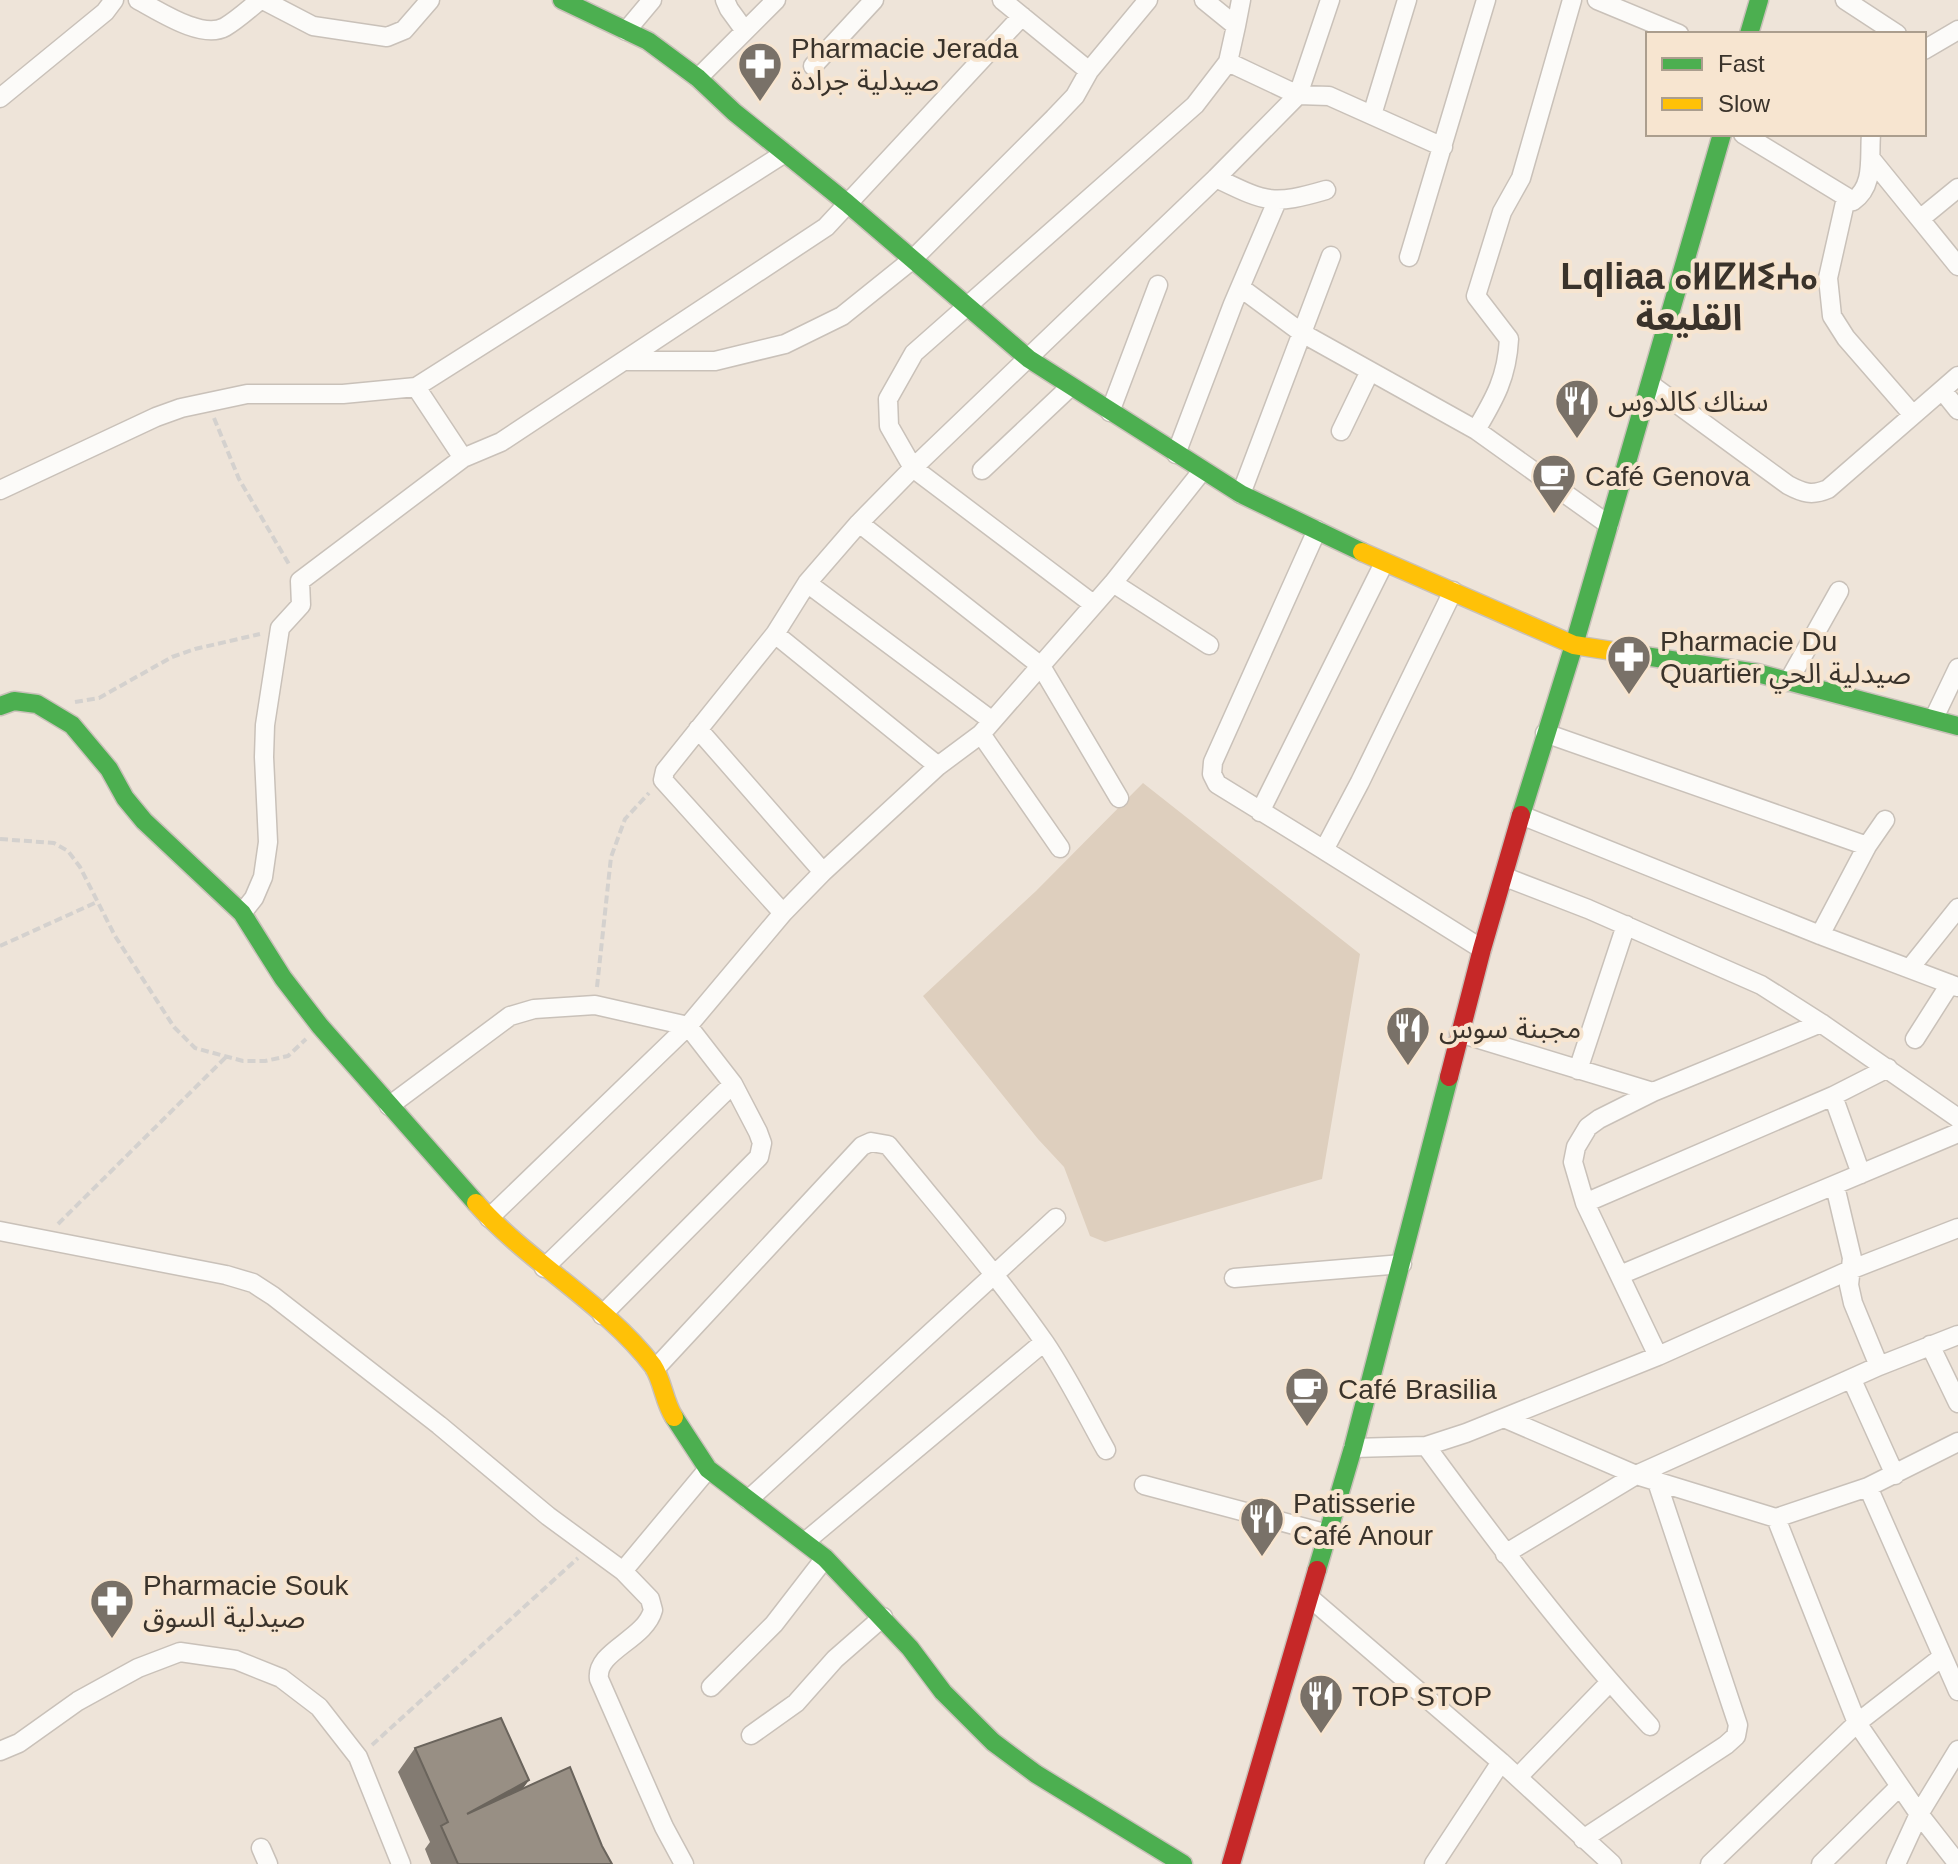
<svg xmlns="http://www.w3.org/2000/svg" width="1958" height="1864" font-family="Arial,'Noto Sans Arabic','Noto Sans Tifinagh',sans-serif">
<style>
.green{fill:#decfbe}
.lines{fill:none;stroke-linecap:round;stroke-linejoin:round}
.street-casing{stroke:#c9c1b9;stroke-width:21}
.fast-casing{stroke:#c9c1b9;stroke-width:21}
.slow-casing{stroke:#c9c1b9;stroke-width:21}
.jam-casing{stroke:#c9c1b9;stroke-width:21}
.path{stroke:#d4d1ce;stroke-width:4;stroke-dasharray:8 4;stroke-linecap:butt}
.street{stroke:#fcfbf9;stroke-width:18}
.fast{stroke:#4caf50;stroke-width:18}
.slow{stroke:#ffc107;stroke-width:18}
.jam{stroke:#c62828;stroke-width:18}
.wall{fill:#837b72}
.shaded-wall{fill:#6a645c}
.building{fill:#988f84;stroke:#6a645c;stroke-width:2}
.labels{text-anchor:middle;stroke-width:8;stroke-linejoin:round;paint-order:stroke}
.poi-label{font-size:28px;fill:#3a332b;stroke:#f7e5d0;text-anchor:start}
.district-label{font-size:36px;font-weight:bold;fill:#3a332b;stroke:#f7e5d0}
</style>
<rect width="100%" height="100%" fill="#eee4d9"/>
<path class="green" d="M1143,783L1360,954L1322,1179L1105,1242L1090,1236L1064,1167L1038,1139L923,996L1036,891Z"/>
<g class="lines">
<g class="street-casing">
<path id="street" d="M138,0C159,11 202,40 225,27C237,20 249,9 260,0
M263,0L313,26L387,37L404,30L430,0
M725,0L729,9L745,31
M1002,0L1089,71
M1597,0L1679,34
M1845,0L1897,34
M1236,26L1241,0
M626,31L652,0
M1924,50L1958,30
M1228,62L1298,95L1329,96L1443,147
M813,66L874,0
M698,78L776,0
M0,98L105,12L114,0
M1372,115L1407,0
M1743,134L1853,201C1875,186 1869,157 1871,134
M1872,160L1958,266
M1216,178C1266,202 1271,206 1326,190
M1846,198L1828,278L1832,316L1846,338L1913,415
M1920,219L1958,188
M1409,257L1486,0
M1241,288L1302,333L1476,430L1609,525
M626,361H715L785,344L842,316L913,259L1054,118L1075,96L1089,71L1148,0
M1650,384L1788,485C1803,493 1812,496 1828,489L1958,376
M416,387L785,153
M1942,390L1958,410
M1110,412L1158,285
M1476,430C1495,398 1507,377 1509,339L1476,296L1502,212L1521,178L1572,0
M1341,431L1370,371
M1176,454L1233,304L1277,201
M463,458L501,442L826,227L1022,16
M982,470L1070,387
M0,490L156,417L181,408L247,394H343L416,387L463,458L300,581L301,605L280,628L265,725L264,757L268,842L263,877L254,898L242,913
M1241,494L1331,256
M859,523L1041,666L1119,798
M1317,530L1213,762L1212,774L1217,784L1324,850L1360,782L1453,591
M807,583L991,720
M1113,583L1209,645
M1093,604L913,468L889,426L888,399L914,353L1195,105L1228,62L1236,26L1204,0
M775,634L938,766
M1788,682L1839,591
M1934,718L1958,668
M698,729L823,872
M1545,733L1867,846
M981,734L1060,848
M1260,812L1384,563
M1521,815L1820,935L1958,987
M1324,850L1482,949
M1505,877L1588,909L1761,985L1821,1023
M783,913L663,780L665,771L775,634L807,583L859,523L913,468L1216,178L1298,95L1330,0
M1820,935L1867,846L1885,820
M1910,968L1958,908
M1459,1033L1653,1092
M1915,1039L1950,984
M1578,1070L1626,925
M1833,1096L1861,1174
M389,1106L510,1016L534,1009L595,1005L688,1026L733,1084L758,1132L762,1143L759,1157L602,1315
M1835,1186L1852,1258L1849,1285L1853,1303L1879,1366
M1585,1203L1833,1096L1888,1068
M489,1218L688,1026L783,913L823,872L938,766L981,734L1113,583L1202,471
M0,1231L226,1275L253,1283L273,1296L439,1425L548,1516L623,1571L650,1599L653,1610C645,1640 595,1651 599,1679L664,1827L684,1864
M544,1268L733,1084
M1620,1275L1958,1133
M1234,1278L1402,1264
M1930,1345L1958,1403
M1658,1356L1585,1203L1573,1162L1576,1147L1588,1127L1599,1119L1653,1092L1821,1023L1958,1118
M655,1369L862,1146L871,1142L888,1145C941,1210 997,1274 1045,1343C1068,1377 1086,1414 1106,1450
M1852,1380L1895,1475
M1504,1418L1636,1475L1776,1518L1868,1487L1958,1691
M1426,1446C1497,1543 1569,1638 1650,1726
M1353,1448L1426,1446L1466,1433L1658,1356L1850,1270L1958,1228
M1144,1485L1328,1534
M1868,1487L1958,1442
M748,1500L1056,1218
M1776,1518L1857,1723L1919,1814L1958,1864
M806,1541L1044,1342
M1505,1554L1636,1475L1879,1366L1958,1335
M623,1571L708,1469
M1309,1597L1501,1762L1612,1864
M711,1687L774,1624L825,1558
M751,1735L796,1703L835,1659L883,1617
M0,1751L19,1743L78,1701L138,1668L180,1652L236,1660L281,1678L319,1707L358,1757L401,1864
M1518,1777L1610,1682
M1583,1839L1726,1745L1736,1736L1738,1725L1657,1482
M261,1848L268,1864
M1434,1864L1501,1762
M1710,1864L1857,1723L1942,1657
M1821,1864L1900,1786
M1896,1864L1919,1814L1958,1750"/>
</g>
<g class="fast-casing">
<path id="fast" d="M562,0L648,41L698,78L734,112L847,203L1029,359L1241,494L1362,552
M1749,34L1759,0
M1638,655L1757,673L1958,726
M0,706L14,701L37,704L72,725L109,769L125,798L144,821L242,913L283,978L320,1026L476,1203
M1521,815L1574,645L1722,134
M674,1417L708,1469L825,1558L910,1648L943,1692L993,1742L1036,1774L1183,1864
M1317,1570L1353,1448L1449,1077"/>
</g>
<g class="slow-casing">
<path id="slow" d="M1362,552L1574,645L1638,655
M476,1203C528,1262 607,1305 653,1366C663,1381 664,1402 674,1417"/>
</g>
<g class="jam-casing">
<path id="jam" d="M1449,1077L1482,949L1521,815
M1231,1864L1317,1570"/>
</g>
<path class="path" d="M214,418L239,479L290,566
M75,702L99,698L172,657L195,649L260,634
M0,839L54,843L68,851L80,867L115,936L174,1027L195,1048L243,1061H265L288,1056L306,1039
M0,946L97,902
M597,987L611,857L625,819L649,793
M58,1224L227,1056
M372,1745L578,1558"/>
<use href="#street" class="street"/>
<use href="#fast" class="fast"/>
<use href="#slow" class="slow"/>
<use href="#jam" class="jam"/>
</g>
<path class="wall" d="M415,1748L529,1780L522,1789L602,1846L612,1864H431L425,1849L430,1842L398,1772Z"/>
<path class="shaded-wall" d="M529,1780L512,1803L467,1814Z"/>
<path class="building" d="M501,1718L529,1780L467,1814L570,1767L602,1846L612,1864H458L441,1826L448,1822L415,1748Z"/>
<defs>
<g id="pharmacy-pin" transform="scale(2.3)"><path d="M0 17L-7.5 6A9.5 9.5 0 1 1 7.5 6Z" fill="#797168" stroke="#f7e5d0"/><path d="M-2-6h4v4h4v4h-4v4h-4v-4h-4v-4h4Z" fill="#fff"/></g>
<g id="restaurant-pin" transform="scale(2.3)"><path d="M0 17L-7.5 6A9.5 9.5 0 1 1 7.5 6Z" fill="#797168" stroke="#f7e5d0"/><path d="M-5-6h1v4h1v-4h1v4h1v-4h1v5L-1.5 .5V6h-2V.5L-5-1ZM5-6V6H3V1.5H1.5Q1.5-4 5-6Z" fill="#fff"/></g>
<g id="cafe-pin" transform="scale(2.3)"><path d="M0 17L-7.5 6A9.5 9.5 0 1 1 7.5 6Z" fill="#797168" stroke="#f7e5d0"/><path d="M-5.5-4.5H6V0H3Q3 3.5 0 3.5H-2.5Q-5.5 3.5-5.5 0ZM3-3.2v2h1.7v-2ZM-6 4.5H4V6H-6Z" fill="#fff"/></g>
</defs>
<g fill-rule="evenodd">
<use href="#pharmacy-pin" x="760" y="64"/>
<use href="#restaurant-pin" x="1577" y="401"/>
<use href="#cafe-pin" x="1554" y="476"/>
<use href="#pharmacy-pin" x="1629" y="657"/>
<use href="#restaurant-pin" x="1408" y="1028"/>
<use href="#cafe-pin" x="1307" y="1389"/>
<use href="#restaurant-pin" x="1262" y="1519"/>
<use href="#pharmacy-pin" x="112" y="1601"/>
<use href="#restaurant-pin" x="1321" y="1696"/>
</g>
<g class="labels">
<g class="poi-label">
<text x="791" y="58">Pharmacie Jerada<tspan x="791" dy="32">صيدلية جرادة</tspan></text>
<text x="1608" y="411">سناك كالدوس</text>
<text x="1585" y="486">Café Genova</text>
<text x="1660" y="651">Pharmacie Du<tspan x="1660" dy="32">Quartier صيدلية الحي</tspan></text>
<text x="1439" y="1038">مجبنة سوس</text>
<text x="1338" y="1399">Café Brasilia</text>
<text x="1293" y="1513">Patisserie<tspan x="1293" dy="32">Café Anour</tspan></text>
<text x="143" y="1595">Pharmacie Souk<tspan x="143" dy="32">صيدلية السوق</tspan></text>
<text x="1352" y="1706">TOP STOP</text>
</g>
<g class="district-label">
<text x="1689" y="289">Lqliaa ⴰⵍⵇⵍⵉⵄⴰ<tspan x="1689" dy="41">القليعة</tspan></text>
</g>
</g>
<rect x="1646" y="32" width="280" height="104" fill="#f7e5d0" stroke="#ab9e8e" stroke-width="2"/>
<rect x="1662" y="58" width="40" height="12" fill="#4caf50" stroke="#ab9e8e" stroke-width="2"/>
<text x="1718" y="72" font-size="24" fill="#3a332b">Fast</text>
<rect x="1662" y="98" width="40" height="12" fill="#ffc107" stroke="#ab9e8e" stroke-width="2"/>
<text x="1718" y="112" font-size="24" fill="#3a332b">Slow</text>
</svg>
